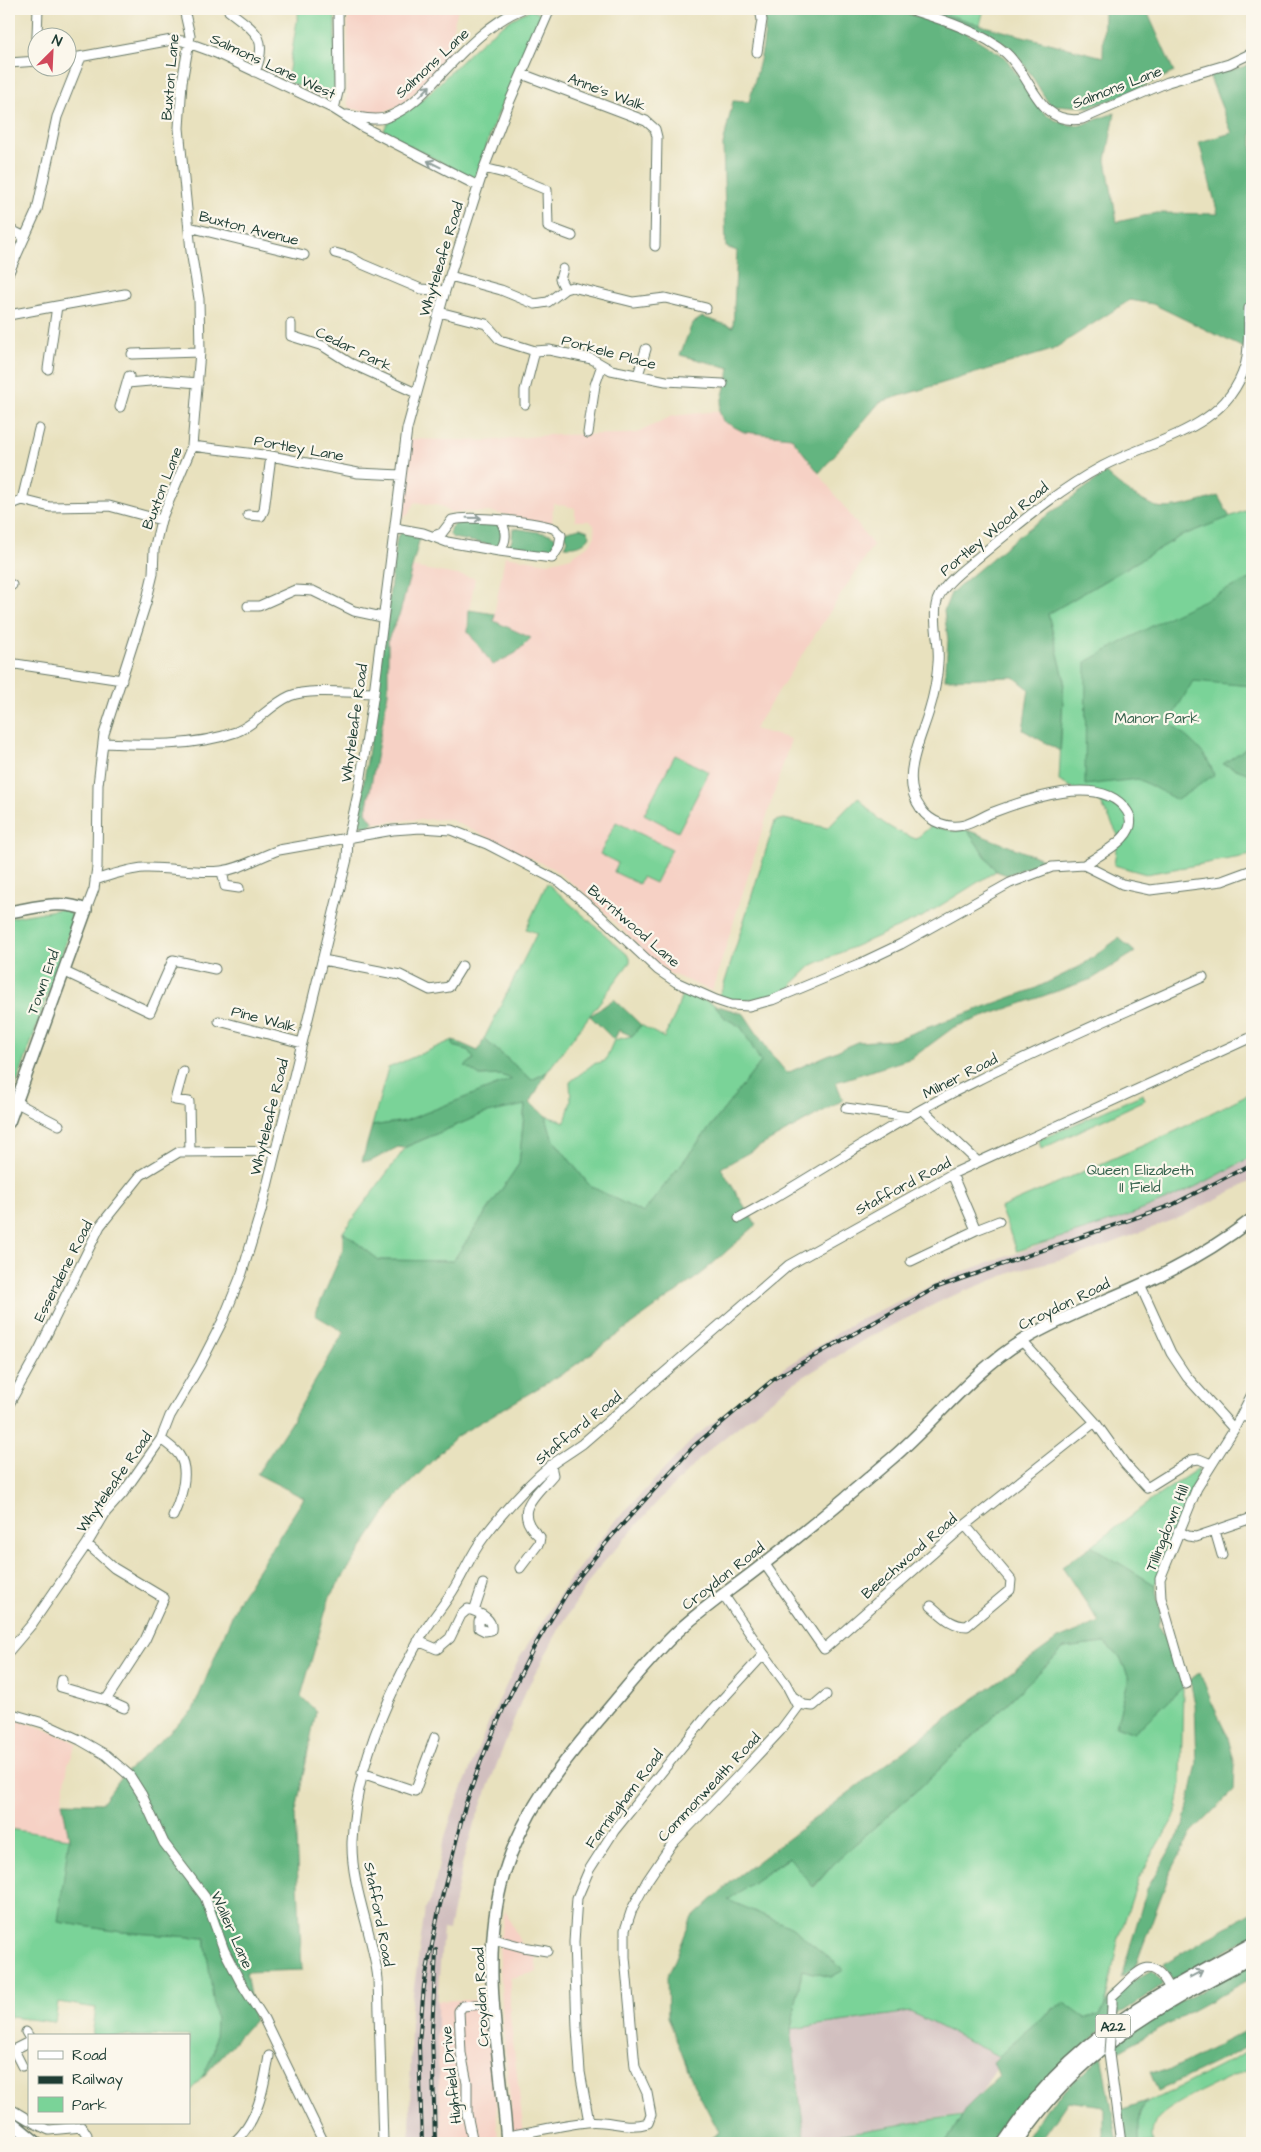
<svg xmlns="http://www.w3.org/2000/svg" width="1261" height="2152" font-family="'Architects Daughter',sans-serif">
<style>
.built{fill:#f6d1c5}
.industrial{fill:#d1bfbf}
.green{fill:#7ad398;stroke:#4c8866}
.forest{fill:#63b580;stroke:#41795a}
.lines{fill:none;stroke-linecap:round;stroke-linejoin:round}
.minor-casing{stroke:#657664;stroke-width:11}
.major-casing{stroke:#657664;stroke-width:14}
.highway-casing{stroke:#657664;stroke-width:15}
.minor{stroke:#fff;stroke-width:9}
.major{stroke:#fff;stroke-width:11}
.highway{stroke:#fff;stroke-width:12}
.rail-casing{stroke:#1f3d34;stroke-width:4}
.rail{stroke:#fbf7ec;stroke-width:2;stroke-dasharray:5.5;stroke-linecap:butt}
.minor-bridge-casing{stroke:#657664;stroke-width:11;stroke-linecap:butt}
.minor-bridge{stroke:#fff;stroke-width:9}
.oneway{stroke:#8f9e9a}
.labels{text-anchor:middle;stroke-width:4.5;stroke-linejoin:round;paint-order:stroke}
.shield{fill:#fbf7ec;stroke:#61756b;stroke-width:1}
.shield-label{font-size:14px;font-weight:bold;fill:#1f3d34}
.street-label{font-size:15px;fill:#1f3d34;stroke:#fbf7ec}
.park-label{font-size:15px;fill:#36624d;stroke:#fbf7ec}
</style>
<rect width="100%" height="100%" fill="#fbf7ec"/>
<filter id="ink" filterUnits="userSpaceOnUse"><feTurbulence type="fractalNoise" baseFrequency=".02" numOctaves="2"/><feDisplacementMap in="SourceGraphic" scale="10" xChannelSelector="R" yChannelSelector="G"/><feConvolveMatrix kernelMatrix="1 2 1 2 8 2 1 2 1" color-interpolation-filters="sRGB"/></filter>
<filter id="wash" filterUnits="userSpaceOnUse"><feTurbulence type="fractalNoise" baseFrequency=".0096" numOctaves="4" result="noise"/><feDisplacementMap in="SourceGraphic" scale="20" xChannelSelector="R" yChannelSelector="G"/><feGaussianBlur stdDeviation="1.12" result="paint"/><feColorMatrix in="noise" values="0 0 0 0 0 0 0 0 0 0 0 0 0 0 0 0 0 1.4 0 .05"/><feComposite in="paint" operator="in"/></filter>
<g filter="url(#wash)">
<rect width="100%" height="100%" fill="#e8e1be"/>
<path class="built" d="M348,9H458L449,42V53L415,93L401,105L378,114L349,108L347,99Z
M719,411L722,420L744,432L791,437L873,545L754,729L791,739L712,991L669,973L653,960L586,894L552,868L449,819L408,820L374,823L366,812L388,694V639L400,613L411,567L475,578L467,621L468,632L493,665L531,638L493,621L505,556L548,563L571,557L590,544L595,535L594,525L589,521H575V508L553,503L552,525L491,512H449L441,506L415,502L409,513L400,520L410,439L486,441L549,435L628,434L637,433L672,416Z
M9,1718L42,1728L77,1743L68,1765L62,1802L69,1838L9,1829Z
M505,1910L521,1944L535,1952L537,1972L510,1978V2015L525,2143H514L503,2026L499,1944Z
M456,2000H491L498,2143H442L437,2043V2001Z"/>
<path class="industrial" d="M1252,1156V1181L1181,1217L1083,1254L1021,1269L947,1298L862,1341L789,1386L709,1450L660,1499L596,1571L561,1626L523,1696L474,1824L463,1861L449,1930L443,1929L437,2001V2043L442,2143H410L411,2008L425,1909L433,1894L443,1843L453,1812L490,1719L520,1657L566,1585L609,1528L696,1436L782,1369L855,1322L956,1274L1151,1207L1213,1178Z
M910,2012L1002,2058L969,2113L805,2140L791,2029Z"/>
<path class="green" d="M299,9H335V84L333,101L287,81Z
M929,9H984L980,25Z
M530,10L541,14L495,121L475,180L387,134L384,130C389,117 401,116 411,109C451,77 481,31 530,10Z
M1252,508V855L1146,874L1114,865L1118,835L1101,803L1059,781L1064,678L1048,614L1181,536Z
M675,755L709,772L678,832L644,814Z
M858,797C878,821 887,828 916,839L931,826L953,831L967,830L996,871L922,917L812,965L792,984L794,986C769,996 744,1005 718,996L723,988L775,821L784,819L828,828Z
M616,822L672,849L655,883L642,877L639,884L614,872L618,863L600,854Z
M547,883L630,957V962L547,1072L532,1080L484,1039L537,933L526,929Z
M61,909L68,910L74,919L13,1095L9,1094V918Z
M683,991L715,1005L725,1018L741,1027L761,1062L643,1213L590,1186L552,1138L546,1116L565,1122L571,1101L570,1082L593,1064L605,1061L614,1040L632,1036L641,1025L664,1038L676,1013Z
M453,1040L454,1046L468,1050L474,1058L466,1066L480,1076L500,1075L513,1079L405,1121L372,1126L388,1068Z
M1252,1092V1156C1220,1175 1187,1192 1152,1206C1108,1225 1062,1237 1017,1251L1000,1208L1176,1131Z
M1143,1094L1145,1100L1041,1149L1039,1140Z
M525,1104L519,1164L453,1261L379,1260L343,1232L406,1147L483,1114Z
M1200,1467L1155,1585L1091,1546L1153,1499Z
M1104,1643L1120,1657L1129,1678L1116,1726L1134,1733L1183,1687L1181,1783L1176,1814L1138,1880L1118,1941L1105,2005L1100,2015L1085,2018L1054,2008L1012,2043L1002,2058L910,2012L791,2029L802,1970L831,1977L843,1970L791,1927L727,1900L790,1857L814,1887L839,1858L925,1783L1064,1648Z
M9,1829L69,1838L59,1922L121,1932L205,1938C209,1974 220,2014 214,2050C211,2067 200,2081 189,2093V2036H92L96,2008L58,2002L55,2022L9,2017Z
M1252,2050V2067C1232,2077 1167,2104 1156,2121C1152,2129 1151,2135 1153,2143H1139C1139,2120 1134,2105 1160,2097Z
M962,2115L946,2143H800L805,2140Z"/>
<path class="forest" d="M764,9H894L901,11L965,32L1005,57L1043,112L1055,120L1069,125H1081L1115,113L1106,160L1117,222L1157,213L1218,214L1199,142L1232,133L1209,75L1243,67L1252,62V352L1153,304L1130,300L1052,350L880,402L819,473L791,437L744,432L723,421L719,411L730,368L680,355L692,324L702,317L733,327L737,251L726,247L723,145L733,101L749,102C756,73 769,39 764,9Z
M914,9H929L980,25L1103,57L1104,9H1146L1174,72L1124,96L1089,107L1050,105C1039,89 1030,71 1018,57C995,29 946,19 914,9Z
M1106,473C1114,483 1145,504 1157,507C1171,511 1204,501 1218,496L1230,517L1181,536L1048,614L1064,678L1060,751L1023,730L1029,689L1014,677L945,679L948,640L944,611L951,593L1016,538Z
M473,521L498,524L502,532L500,544L497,546L453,538L449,534L451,527L459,522Z
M513,528L550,534L556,538L552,551L549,553L511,548L508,546L512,540Z
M580,528L588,531L590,536C585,545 575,547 565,546L568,540L564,532Z
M402,532L420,537L400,613L388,639V693L366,812L374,823L367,828L357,822L369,749L397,537Z
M1252,578V686L1193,681L1169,722C1186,738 1207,750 1214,775L1177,800L1138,779L1085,785L1086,662L1174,614Z
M469,610L495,614L494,621L531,638L516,653L493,665L468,632Z
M1252,744V773L1249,774L1223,764Z
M967,830L1045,860L1007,875L996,871Z
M1119,938L1135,952L1092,979L954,1027L912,1058L836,1082L843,1100L721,1168L756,1225L700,1275L567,1371L457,1436L396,1497L330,1596L301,1696L316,1711L295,1816L302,1970L246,1972L254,2020L202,2078L214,2052L216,2021L205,1938L121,1932L58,1922L69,1838L62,1802L102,1803L123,1775L193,1710L238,1601L304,1498L257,1474L290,1424L344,1332L315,1315L343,1250V1232L379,1260L453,1261L519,1164L525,1105L483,1114L403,1148L398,1147L371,1161H362L372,1126L405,1121L512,1079L500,1075L480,1076L465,1066L474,1059L468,1050L453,1046V1040L478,1051L484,1039L532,1080L547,1072L530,1103L546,1116L552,1138L590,1186L643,1213L761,1062L741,1027L725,1018L715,1005L744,1014L770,1053L787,1073L857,1042L893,1040L1034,989L1081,966Z
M614,999L641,1025L632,1036L619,1030L614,1040L590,1016Z
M1091,1546L1155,1585L1161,1616L1158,1625L1162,1634L1167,1635L1180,1664L1183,1687L1134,1733L1116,1726L1129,1678L1120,1657L1104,1643L1064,1648L925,1783L839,1858L813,1887L789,1857L728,1900L791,1927L844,1970L831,1977L802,1970L791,2029L805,2140L800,2143H711L708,2140L719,2132L693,2083L668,2017L667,1976L675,1960L691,1919L733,1880L961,1708L1056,1640L1099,1622L1062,1567Z
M1200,1672L1211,1701L1227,1734L1235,1765L1234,1790L1191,1833L1168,1878L1135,1967L1121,1978L1147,1889L1184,1826L1197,1763L1195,1704L1190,1680Z
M1252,1912V1935L1173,1981L1163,1964Z
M1252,1962V1978L1111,2055L1116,2043L1169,2009Z
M1152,1970L1164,1984L1121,2013L1044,2083L994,2143H946L967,2107L999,2076L993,2062C1015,2041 1038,2017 1064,2003L1085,2018L1100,2015L1113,1992Z
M1252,2028V2045L1158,2091L1150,2071L1166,2072Z
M1102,2055L1118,2143H1104V2106L1068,2101L1039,2143H1023L1046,2108Z
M1147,2101L1139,2113V2143H1127L1120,2110Z"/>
</g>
<g filter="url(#ink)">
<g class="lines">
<g class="minor-casing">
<path id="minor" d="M908,9C940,19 981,31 1006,53C1033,77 1037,126 1082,119L1168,82L1229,64L1252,53
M229,11C256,32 269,37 255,72
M757,52L762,20L760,9
M68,59L172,40L183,41L216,53L334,109L361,126L478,186
M36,61L38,9
M9,63L38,61
M522,74L646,121L655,129L657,137L655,246
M334,109L339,88L338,9
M347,115C360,117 372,121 385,118C410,110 427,89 444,71C466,48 492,21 522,9
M484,168L508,174L547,190L548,227L572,236
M189,227L304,255
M9,229L25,237
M335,253L350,257L362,264L421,289L445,291
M563,269L560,279L565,289
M9,272L37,210L57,117L81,57
M450,276L501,290L535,304L548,302L565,289L572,287L633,302L665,298L706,308
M439,312L486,324L500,340L535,351L549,350L592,359L611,370L666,381L723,384
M9,315L57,306
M291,324V336L323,346L350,363L416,393
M132,354L200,352
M48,369L57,306L125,294
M638,375L646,349
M127,383L162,380L198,383
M525,404V390L535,351
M120,407L129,376
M39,429L22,500L50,507L109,506L161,520
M588,433L595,385L602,365
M192,446L271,456L358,473L401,475
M9,505L22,500
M248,515L261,516L264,510L271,456
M395,528L423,533L447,542L499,551C507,542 507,530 500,520
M434,536L442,533L452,520C468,515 540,522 555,529C555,530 560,535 561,535L559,547L552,558L499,551
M9,587L12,585
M248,606H259L295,590L313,591L354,611L382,617
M9,663L122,680
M103,743C146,745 194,747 236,732C256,724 270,705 290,696C308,688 353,693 374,693
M1084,865C1100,854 1143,835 1127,811C1101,772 1025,800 991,813C982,817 973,823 964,825C948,829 930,822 921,809C899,779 920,742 929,711C934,695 937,680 938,663C940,644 933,624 936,605C938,587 967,567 981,555C1020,523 1058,490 1103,466C1154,439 1226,430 1245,366C1250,349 1248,326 1249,308H1252
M222,871L225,886L239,888
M95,880C111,875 128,869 144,868C170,867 196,874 221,871C242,869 260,856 279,850L393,830L421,828L451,830L487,844L560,882L595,911L658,970L676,982L716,1000L731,1005L749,1006L772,1000L861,963L901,944L1010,883L1052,867L1084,865L1122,884L1150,890L1222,881L1252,870
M86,910L94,889L97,867L98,785L104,734L146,603L153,574L154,550L161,520L192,446L200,352L199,299L191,251L179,128L182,82L190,36L184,9
M323,960L400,975L430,990L449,987L462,966
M63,971L150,1012L173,960L215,969
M219,1021L302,1043
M183,1071L175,1100L189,1102L190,1152
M17,1103L59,1125
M846,1108L909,1117
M923,1110L978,1162
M952,1174L976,1230L999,1221
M739,1218C818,1175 891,1122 972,1083C1047,1045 1126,1012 1203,977
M911,1261L976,1230
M1140,1285L1171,1353L1187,1377L1234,1429
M1022,1341L1095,1422L1125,1464L1147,1488L1192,1460L1199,1459L1211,1464
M9,1404L39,1350L100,1226L141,1175L179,1152L275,1151
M1241,1416L1252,1418
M161,1439C167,1444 175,1449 179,1455C191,1472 180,1500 173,1516
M1178,1531L1188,1536L1196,1537L1252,1518
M1215,1531L1222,1555
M87,1544L114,1568L164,1598L145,1640L106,1700L124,1708
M764,1563L824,1649L965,1525L1095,1422
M520,1568L539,1543L540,1537C511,1512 534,1497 553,1475L551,1466
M931,1606C943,1616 951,1626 967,1626L1010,1590L1011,1580L965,1525
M474,1611L483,1584
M418,1641L437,1649L450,1638L461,1615L468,1609C478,1612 493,1618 491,1630L485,1631L479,1628V1621L483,1617
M9,1651L32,1624L87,1544L106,1512L123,1493L161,1439L170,1416L200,1365L223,1320L242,1273L261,1211L347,859L348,839L359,789L374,693L407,429L445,291L484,168L509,103L550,9
M62,1680L61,1687L106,1700
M1186,1684L1161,1598L1160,1579L1197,1488L1234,1429L1252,1394
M795,1698L804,1705L813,1706L826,1695
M9,1713L43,1723L80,1740L106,1755L130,1776L142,1795L164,1843L205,1897L224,1950L240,1981L264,2019L324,2143
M362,1773L415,1791L435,1737
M493,1939L523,1947L547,1951
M1112,2006V1996C1135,1977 1150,1948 1170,1989
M26,2032L29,2037
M14,2050L22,2066
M9,2052L29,2042
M1109,2054L1121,2143
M9,2108L29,2120
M589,2122L580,2072L577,2028L574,1942L577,1898L589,1870L614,1831L706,1717L764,1654L723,1594
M34,2123L49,2130L82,2127L87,2135L86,2140L82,2143
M507,2136C534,2132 560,2125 587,2122C608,2119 626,2130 648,2123L651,2115L647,2093L635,2067L625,1957V1930L632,1909L647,1881L672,1844L735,1779L780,1731L798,1707L786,1684L764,1654
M233,2143C258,2123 264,2087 269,2056
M383,2143L378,1979C373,1933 351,1888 352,1842C355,1772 384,1703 418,1642C427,1625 441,1609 452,1592C463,1575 471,1554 484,1537C503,1512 527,1485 551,1465C561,1458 572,1451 582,1444L789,1265L952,1174L1252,1037
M473,2143L467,2114V2083L461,2053L459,2011L463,2006L494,2003"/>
</g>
<g class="major-casing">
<path id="major" d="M9,912C34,908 61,899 86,910L9,1122
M9,2120L37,2143
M507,2143C501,2055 478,1961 504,1874C522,1814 558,1768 598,1721C623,1692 647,1661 675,1634C701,1609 732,1589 761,1566C805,1532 848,1496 890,1460C937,1420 972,1371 1025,1339C1060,1318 1098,1304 1136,1287C1177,1269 1216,1247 1252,1219"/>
</g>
<g class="highway-casing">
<path id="highway" d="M1004,2143C1015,2127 1027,2110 1040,2094C1097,2026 1175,1985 1252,1944
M1016,2143C1079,2049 1155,2008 1252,1957"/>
</g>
<use href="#minor" class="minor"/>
<use href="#major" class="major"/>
<use href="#highway" class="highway"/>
<g class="rail-casing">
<path id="rail" d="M422,2143L419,2043L424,1986L439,1909L465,1806L481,1761L504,1707L534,1647L570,1588L611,1537L694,1446L775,1378L935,1288L1172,1205L1252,1164
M435,2143L432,2031L436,1950"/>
</g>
<use href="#rail" class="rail"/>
<g class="minor-bridge-casing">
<path id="minor-bridge" d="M1109,2054L1112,2006"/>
</g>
<use href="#minor-bridge" class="minor-bridge"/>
</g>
<defs><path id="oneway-shaft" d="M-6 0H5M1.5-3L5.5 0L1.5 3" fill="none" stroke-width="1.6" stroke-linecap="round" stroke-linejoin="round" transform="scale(1.25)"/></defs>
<g class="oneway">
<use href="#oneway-shaft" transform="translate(425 91) rotate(-46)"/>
<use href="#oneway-shaft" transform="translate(434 164) rotate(-154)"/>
<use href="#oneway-shaft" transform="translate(474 518) rotate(1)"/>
<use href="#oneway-shaft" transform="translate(1196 1974) rotate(-28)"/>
</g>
</g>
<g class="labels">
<rect class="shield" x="1095.5" y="2014.5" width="35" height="23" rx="4"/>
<g class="shield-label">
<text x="1113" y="2031">A22</text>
</g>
<g class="street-label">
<text transform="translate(432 63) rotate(-43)" y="5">Salmons Lane</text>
<text transform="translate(273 66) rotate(25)" y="5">Salmons Lane West</text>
<text transform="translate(170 77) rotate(-85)" y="5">Buxton Lane</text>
<text transform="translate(1117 87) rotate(-21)" y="5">Salmons Lane</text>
<text transform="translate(607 92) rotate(21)" y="5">Anne's Walk</text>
<text transform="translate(249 228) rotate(14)" y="5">Buxton Avenue</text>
<text transform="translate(441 259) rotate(-73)" y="5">Whyteleafe Road</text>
<text transform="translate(354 349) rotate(26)" y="5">Cedar Park</text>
<text transform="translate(609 352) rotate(15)" y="5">Porkele Place</text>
<text transform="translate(299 448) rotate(10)" y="5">Portley Lane</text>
<text transform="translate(162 488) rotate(-69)" y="5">Buxton Lane</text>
<text transform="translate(994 529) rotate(-40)" y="5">Portley Wood Road</text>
<text transform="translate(354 723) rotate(-82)" y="5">Whyteleafe Road</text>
<text transform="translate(634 926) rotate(41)" y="5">Burntwood Lane</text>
<text transform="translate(43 982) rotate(-70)" y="5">Town End</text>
<text transform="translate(264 1019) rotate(15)" y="5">Pine Walk</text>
<text transform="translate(960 1076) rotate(-27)" y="5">Milner Road</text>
<text transform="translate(269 1117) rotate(-76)" y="5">Whyteleafe Road</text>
<text transform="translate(903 1186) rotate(-28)" y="5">Stafford Road</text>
<text transform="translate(63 1271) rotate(-63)" y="5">Essendene Road</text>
<text transform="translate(1064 1304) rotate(-26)" y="5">Croydon Road</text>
<text transform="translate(578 1428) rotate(-39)" y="5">Stafford Road</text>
<text transform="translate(114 1482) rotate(-55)" y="5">Whyteleafe Road</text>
<text transform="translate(1167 1528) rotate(-68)" y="5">Tillingdown Hill</text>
<text transform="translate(909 1556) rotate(-41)" y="5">Beechwood Road</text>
<text transform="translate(723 1576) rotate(-38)" y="5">Croydon Road</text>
<text transform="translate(709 1787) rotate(-47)" y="5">Commonwealth Road</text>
<text transform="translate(624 1799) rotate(-53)" y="5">Farningham Road</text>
<text transform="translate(379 1914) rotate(79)" y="5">Stafford Road</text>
<text transform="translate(232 1930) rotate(66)" y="5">Waller Lane</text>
<text transform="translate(481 1997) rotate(-93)" y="5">Croydon Road</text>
<text transform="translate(451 2075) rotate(-96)" y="5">Highfield Drive</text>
</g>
<g class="park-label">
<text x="1157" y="723">Manor Park</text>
<text x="1140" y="1175">Queen Elizabeth<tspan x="1140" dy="17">II Field</tspan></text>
</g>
</g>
<rect width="1261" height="2152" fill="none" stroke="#fbf7ec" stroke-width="30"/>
<rect x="28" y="2034" width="162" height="90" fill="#fbf7ec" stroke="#a3ada2"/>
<rect x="38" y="2051" width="25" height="8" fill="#ffffff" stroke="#a3ada2"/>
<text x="72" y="2060" font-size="15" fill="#1f3d34">Road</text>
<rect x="38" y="2076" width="25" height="8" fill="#1f3d34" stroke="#a3ada2"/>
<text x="72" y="2084" font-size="15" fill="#1f3d34">Railway</text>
<rect x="38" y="2097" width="25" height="15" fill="#7ad398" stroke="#a3ada2"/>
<text x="72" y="2110" font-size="15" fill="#1f3d34">Park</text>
<g transform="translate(52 52) rotate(24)"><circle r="24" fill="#fbf7ec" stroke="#a3ada2"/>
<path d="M0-4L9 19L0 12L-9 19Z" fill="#d1495b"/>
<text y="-8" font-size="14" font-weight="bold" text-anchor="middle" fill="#1f3d34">N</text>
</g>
</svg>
